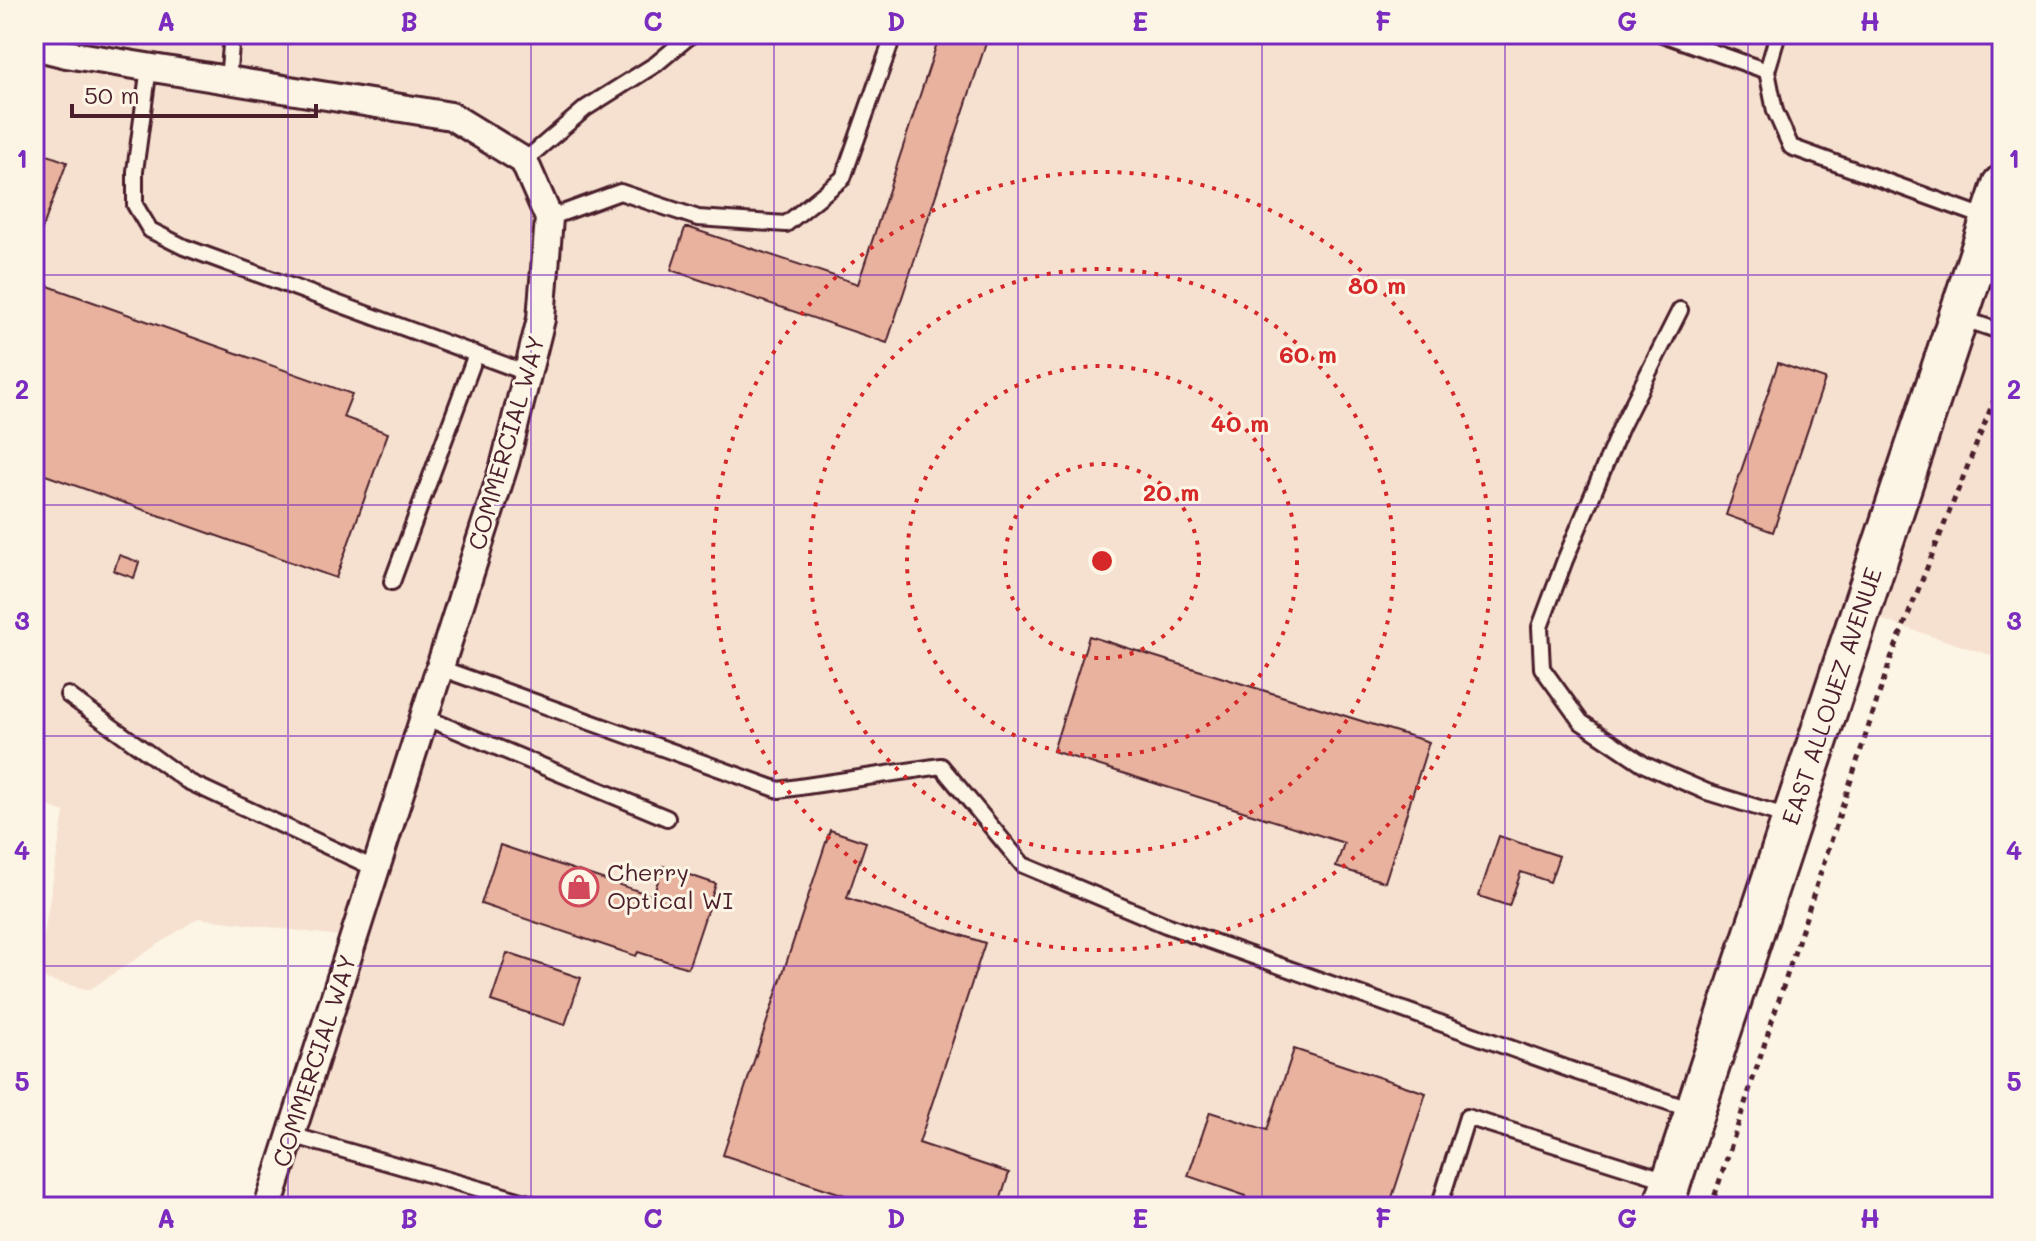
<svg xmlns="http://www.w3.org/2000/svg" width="2036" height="1241" font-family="Mali,sans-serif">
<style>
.built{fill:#f6e1d0}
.building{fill:#e9b29e;stroke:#4a1f2b;stroke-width:2}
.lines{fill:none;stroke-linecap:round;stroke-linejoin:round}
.lane-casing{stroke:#4a1f2b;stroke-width:20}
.street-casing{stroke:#4a1f2b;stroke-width:32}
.secondary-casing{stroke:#4a1f2b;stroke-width:44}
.path{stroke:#4a1f2b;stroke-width:5;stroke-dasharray:6 6;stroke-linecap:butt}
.lane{stroke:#fcf5e5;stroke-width:14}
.street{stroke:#fcf5e5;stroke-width:26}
.secondary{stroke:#fcf5e5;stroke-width:38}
.grid{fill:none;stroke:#7b2cbf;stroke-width:2;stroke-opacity:0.55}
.ring{fill:none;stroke:#d62828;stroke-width:4;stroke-dasharray:4 8}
.labels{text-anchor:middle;stroke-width:6;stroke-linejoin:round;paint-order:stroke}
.street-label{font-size:24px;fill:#4a1f2b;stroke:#fcf5e5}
.poi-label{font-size:24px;fill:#4a1f2b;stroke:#fcf5e5;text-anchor:start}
.centre{fill:#d62828;stroke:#fcf5e5;stroke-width:4}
.ring-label{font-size:24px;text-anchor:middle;font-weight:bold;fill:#d62828;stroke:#fcf5e5;stroke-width:6;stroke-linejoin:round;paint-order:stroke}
.neatline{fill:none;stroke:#7b2cbf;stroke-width:3}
.grid-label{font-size:26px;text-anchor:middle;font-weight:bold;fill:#7b2cbf}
</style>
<rect width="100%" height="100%" fill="#fcf5e5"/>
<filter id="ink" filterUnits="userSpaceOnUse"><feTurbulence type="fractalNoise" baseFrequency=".0125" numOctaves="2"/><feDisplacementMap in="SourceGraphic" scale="16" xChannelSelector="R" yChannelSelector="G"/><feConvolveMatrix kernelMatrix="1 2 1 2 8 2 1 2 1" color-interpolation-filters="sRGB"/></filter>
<g filter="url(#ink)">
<path class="built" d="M34,34H2002V659L1861,613L1663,1207H268L354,938L198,918L89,990L37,977L64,812L34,801Z"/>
<path class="building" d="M940,34H989L887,343L671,270L685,228H690L858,284Z
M34,150L67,162L34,251Z
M34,281L352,394L343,417L388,433L336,578L34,471Z
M1778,363L1825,379L1773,532L1726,515Z
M119,555L139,562L134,578L114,571Z
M1089,636L1429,742L1385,882L1336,867L1344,843L1053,751Z
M830,830L866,842L847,898L985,943L919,1143L1009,1173L998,1207H881L723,1155Z
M1499,836L1559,856L1550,882L1521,872L1509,906L1479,896Z
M500,845L653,896L663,866L716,884L688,968L638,952L636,956L481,904Z
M507,953L581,978L565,1025L491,1001Z
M1294,1049L1426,1093L1389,1207H1243L1246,1196L1188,1176L1210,1112L1267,1130Z"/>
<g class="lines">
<g class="lane-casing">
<path id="lane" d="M1662,34L1767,71
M1778,34L1767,71L1775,111L1791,147L1990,219
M149,67L135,171V205L150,230L184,247L527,373
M228,80L232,34
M524,161L586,108L656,64L692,34
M549,218L620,192L698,218L786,224L843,178L894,34
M1680,310L1621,427L1565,560L1540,627L1542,668L1581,722L1645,765L1707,792L1792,818
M1961,318L2002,332
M392,582L476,354
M440,668L779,790L941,766L1023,865L1166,925L1577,1072L1695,1111
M68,695L187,781L376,869
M424,717L667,818
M291,1135L543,1207
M1439,1207L1467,1117L1670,1181"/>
</g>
<g class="street-casing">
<path id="street" d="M34,46L66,54L451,116L524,161L549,218L541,319L505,463L268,1207"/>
</g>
<g class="secondary-casing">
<g id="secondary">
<path id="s1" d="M1663,1207L2002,185"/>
</g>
</g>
<path class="path" d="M1711,1207L1891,658L2002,380"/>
<use href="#lane" class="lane"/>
<use href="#street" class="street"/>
<use href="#secondary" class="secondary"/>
</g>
</g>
<path class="grid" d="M288,34V1207M531,34V1207M774,34V1207M1018,34V1207M1262,34V1207M1505,34V1207M1748,34V1207M34,275H2002M34,505H2002M34,736H2002M34,966H2002"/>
<g class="ring">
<circle cx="1102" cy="561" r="97"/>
<circle cx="1102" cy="561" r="195"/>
<circle cx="1102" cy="561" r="292"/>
<circle cx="1102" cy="561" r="389"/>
</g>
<defs>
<g id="shop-ring" transform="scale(2)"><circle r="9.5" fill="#fcf5e5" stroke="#d1495b" stroke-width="1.5"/><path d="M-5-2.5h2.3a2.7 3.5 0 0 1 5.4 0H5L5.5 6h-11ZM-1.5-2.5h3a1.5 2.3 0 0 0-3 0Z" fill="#d1495b"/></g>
</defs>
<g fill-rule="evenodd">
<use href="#shop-ring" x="579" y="887"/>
</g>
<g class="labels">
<g class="street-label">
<text transform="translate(507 443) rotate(-74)" y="8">COMMERCIAL WAY</text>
<text dy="8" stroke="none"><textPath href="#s1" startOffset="538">EAST ALLOUEZ AVENUE</textPath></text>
<text transform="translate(315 1061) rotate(-72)" y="8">COMMERCIAL WAY</text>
</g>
<g class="poi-label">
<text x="607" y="881">Cherry<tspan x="607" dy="28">Optical WI</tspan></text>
</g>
</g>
<circle cx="1102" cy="561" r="12" class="centre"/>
<g class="ring-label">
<text x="1377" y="294">80 m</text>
<text x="1308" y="363">60 m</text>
<text x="1240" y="432">40 m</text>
<text x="1171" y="501">20 m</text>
</g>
<rect width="2036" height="1241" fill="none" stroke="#fcf5e5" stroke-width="88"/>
<path d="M72 104v12h244v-12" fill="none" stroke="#4a1f2b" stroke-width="4"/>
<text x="84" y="104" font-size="24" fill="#4a1f2b" stroke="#fcf5e5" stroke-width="6" paint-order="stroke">50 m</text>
<rect x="44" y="44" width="1948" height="1153" class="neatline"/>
<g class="grid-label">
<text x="166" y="31">A</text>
<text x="409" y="31">B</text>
<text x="653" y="31">C</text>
<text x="896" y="31">D</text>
<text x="1140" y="31">E</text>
<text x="1383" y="31">F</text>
<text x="1627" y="31">G</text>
<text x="1870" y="31">H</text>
<text x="22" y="168">1</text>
<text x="2014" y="168">1</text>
<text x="22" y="399">2</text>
<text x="2014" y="399">2</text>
<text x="22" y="630">3</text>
<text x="2014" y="630">3</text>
<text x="22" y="860">4</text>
<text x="2014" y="860">4</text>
<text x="22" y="1091">5</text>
<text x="2014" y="1091">5</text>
<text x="166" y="1228">A</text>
<text x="409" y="1228">B</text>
<text x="653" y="1228">C</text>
<text x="896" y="1228">D</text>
<text x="1140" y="1228">E</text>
<text x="1383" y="1228">F</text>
<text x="1627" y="1228">G</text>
<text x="1870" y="1228">H</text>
</g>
</svg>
